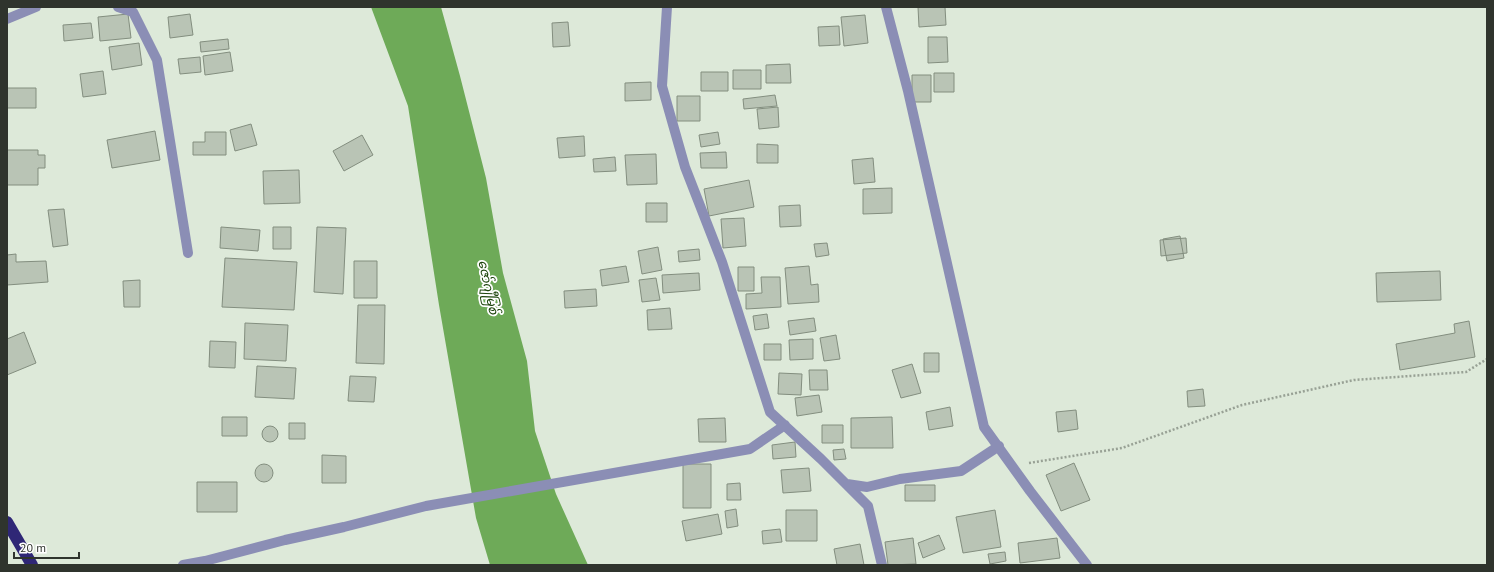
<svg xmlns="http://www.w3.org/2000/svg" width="1494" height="572" font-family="'PT Sans','Noto Sans Myanmar',sans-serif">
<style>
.water{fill:#6eaa58}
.building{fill:#b9c4b5;stroke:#838e7f}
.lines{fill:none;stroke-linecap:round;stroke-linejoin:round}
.path{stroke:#98a195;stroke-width:2.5;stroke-dasharray:2 2;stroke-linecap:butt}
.minor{stroke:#8b8eb5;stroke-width:10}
.highway{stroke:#2f2776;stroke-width:12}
.labels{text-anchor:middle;stroke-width:3.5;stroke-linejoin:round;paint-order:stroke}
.water-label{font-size:13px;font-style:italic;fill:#1d450c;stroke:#fff}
</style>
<rect width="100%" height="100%" fill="#dde9d9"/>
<path class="water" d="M371,7H441L460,76L486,178L503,273L527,361L535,431L556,494L588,565H490L476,518L439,305L408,106Z"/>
<path class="building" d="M918,7H945L946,25L919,27Z
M128,14L131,38L100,41L98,17Z
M190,14L193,35L170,38L168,17Z
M865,15L868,43L844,46L841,17Z
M568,22L570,46L553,47L552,23Z
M91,23L93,38L64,41L63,25Z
M839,26L840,45L819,46L818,27Z
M928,37H947L948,62L928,63Z
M228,39L229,49L201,52L200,42Z
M139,43L142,65L112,70L109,47Z
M230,52L233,71L205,75L203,56Z
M200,57L201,72L180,74L178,59Z
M790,64L791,83H766V65Z
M733,70H761V89H733Z
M103,71L106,94L83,97L80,74Z
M701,72H728V91H701Z
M934,73H954V92H934Z
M912,75H931V102H912Z
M651,82V100L625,101V83Z
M7,88H36V108H7Z
M775,95L777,106L744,109L743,99Z
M677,96H700V121H677Z
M778,107L779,127L759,129L757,109Z
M251,124L257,145L235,151L230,130Z
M155,131L160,160L112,168L107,140Z
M205,132H226V155H193V142H205Z
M718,132L720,144L701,147L699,135Z
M362,135L373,155L344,171L333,151Z
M584,136L585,156L559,158L557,138Z
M757,144L778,145V163H757Z
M7,150H38V155H45V168H38V185H7Z
M726,152L727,168H701L700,153Z
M656,154L657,184L627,185L625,155Z
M615,157L616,171L594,172L593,159Z
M873,158L875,182L854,184L852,160Z
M299,170L300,203L264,204L263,171Z
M749,180L754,207L709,216L704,189Z
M892,188V213L863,214V189Z
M646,203H667V222H646Z
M800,205L801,226L780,227L779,206Z
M64,209L68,245L53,247L48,210Z
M744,218L746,246L723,248L721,219Z
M221,227L260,230L258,251L220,248Z
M273,227H291V249H273Z
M317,227L346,228L343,294L314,292Z
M1180,236L1184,258L1167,261L1163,239Z
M1186,238L1187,253L1161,256L1160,240Z
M827,243L829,255L816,257L814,244Z
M658,247L662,270L642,274L638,251Z
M699,249L700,260L679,262L678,251Z
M16,254V262L46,261L48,282L7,285V255Z
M225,258L297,262L294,310L222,307Z
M354,261H377V298H354Z
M626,266L629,282L602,286L600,270Z
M809,266L811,285L818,284L819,302L788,304L785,268Z
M738,267H754V291H738Z
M1440,271L1441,300L1377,302L1376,273Z
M699,273L700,290L663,293L662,275Z
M761,277H780L781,307L746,309V294L762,293Z
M656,278L660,300L642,302L639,280Z
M140,280V307H124L123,281Z
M596,289L597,306L565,308L564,291Z
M358,305H385L384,364L356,363Z
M670,308L672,329L648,330L647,310Z
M767,314L769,328L755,330L753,316Z
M814,318L816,331L790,335L788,321Z
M1469,321L1475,357L1400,370L1396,344L1455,333L1454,324Z
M245,323L288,325L286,361L244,359Z
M24,332L36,363L7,375V339Z
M836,335L840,359L824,361L820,338Z
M813,339V359L790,360L789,340Z
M210,341L236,342L235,368L209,367Z
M764,344H781V360H764Z
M924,353H939V372H924Z
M912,364L921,393L901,398L892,370Z
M257,366L296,368L294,399L255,397Z
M809,370H827L828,390H810Z
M779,373L802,374L801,395L778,394Z
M350,376L376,377L374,402L348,401Z
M1203,389L1205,406L1188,407L1187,391Z
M819,395L822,412L797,416L795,398Z
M950,407L953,426L929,430L926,412Z
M1076,410L1078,429L1058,432L1056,412Z
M222,417H247V436H222Z
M892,417L893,448H851V418Z
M725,418L726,442H699L698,419Z
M289,423H305V439H289Z
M822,425H843V443H822Z
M262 434a8 8 0 1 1 16 0a8 8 0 1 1-16 0Z
M795,442L796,457L773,459L772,445Z
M844,449L846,459L834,460L833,450Z
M322,455L346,456V483H322Z
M1074,463L1090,500L1061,511L1046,475Z
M255 473a9 9 0 1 1 18 0a9 9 0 1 1-18 0Z
M683,464H711V508H683Z
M809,468L811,491L783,493L781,470Z
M197,482H237V512H197Z
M740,483L741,500H727V484Z
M905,485H935V501H905Z
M736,509L738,526L727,528L725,511Z
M786,510H817V541H786Z
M995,510L1001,547L963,553L956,517Z
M718,514L722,534L686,541L682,521Z
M780,529L782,542L763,544L762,531Z
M939,535L945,549L923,558L918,543Z
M913,538L916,564L888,565L885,542Z
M1057,538L1060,558L1020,563L1018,543Z
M860,544L864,565H837L834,549Z
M1005,552L1006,561L990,564L988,554Z"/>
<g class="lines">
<path class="path" d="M1029,463L1122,448L1242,405L1354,380L1466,372L1487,359"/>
<path class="minor" d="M118,7L133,12L157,60L188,253
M667,7L662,86L685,167L722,262L770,412L821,459L868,506L882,565
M886,7L908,91L984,427L1030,491L1087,565
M7,19L36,7
M847,484L867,487L900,479L961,471L999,446
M183,565L205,561L285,540L344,527L426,506L750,449L785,425"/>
<path class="highway" d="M7,522L32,565"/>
</g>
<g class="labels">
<g class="water-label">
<text transform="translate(489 287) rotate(78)" y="5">ဇော်ဂျီမြစ်</text>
</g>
</g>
<rect width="1494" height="572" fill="none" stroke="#2f342d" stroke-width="16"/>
<path d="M14 552v6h65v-6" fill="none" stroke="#2f342d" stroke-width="2"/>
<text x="20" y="552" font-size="12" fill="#2f342d" stroke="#ffffff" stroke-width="3" paint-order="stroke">20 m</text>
</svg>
